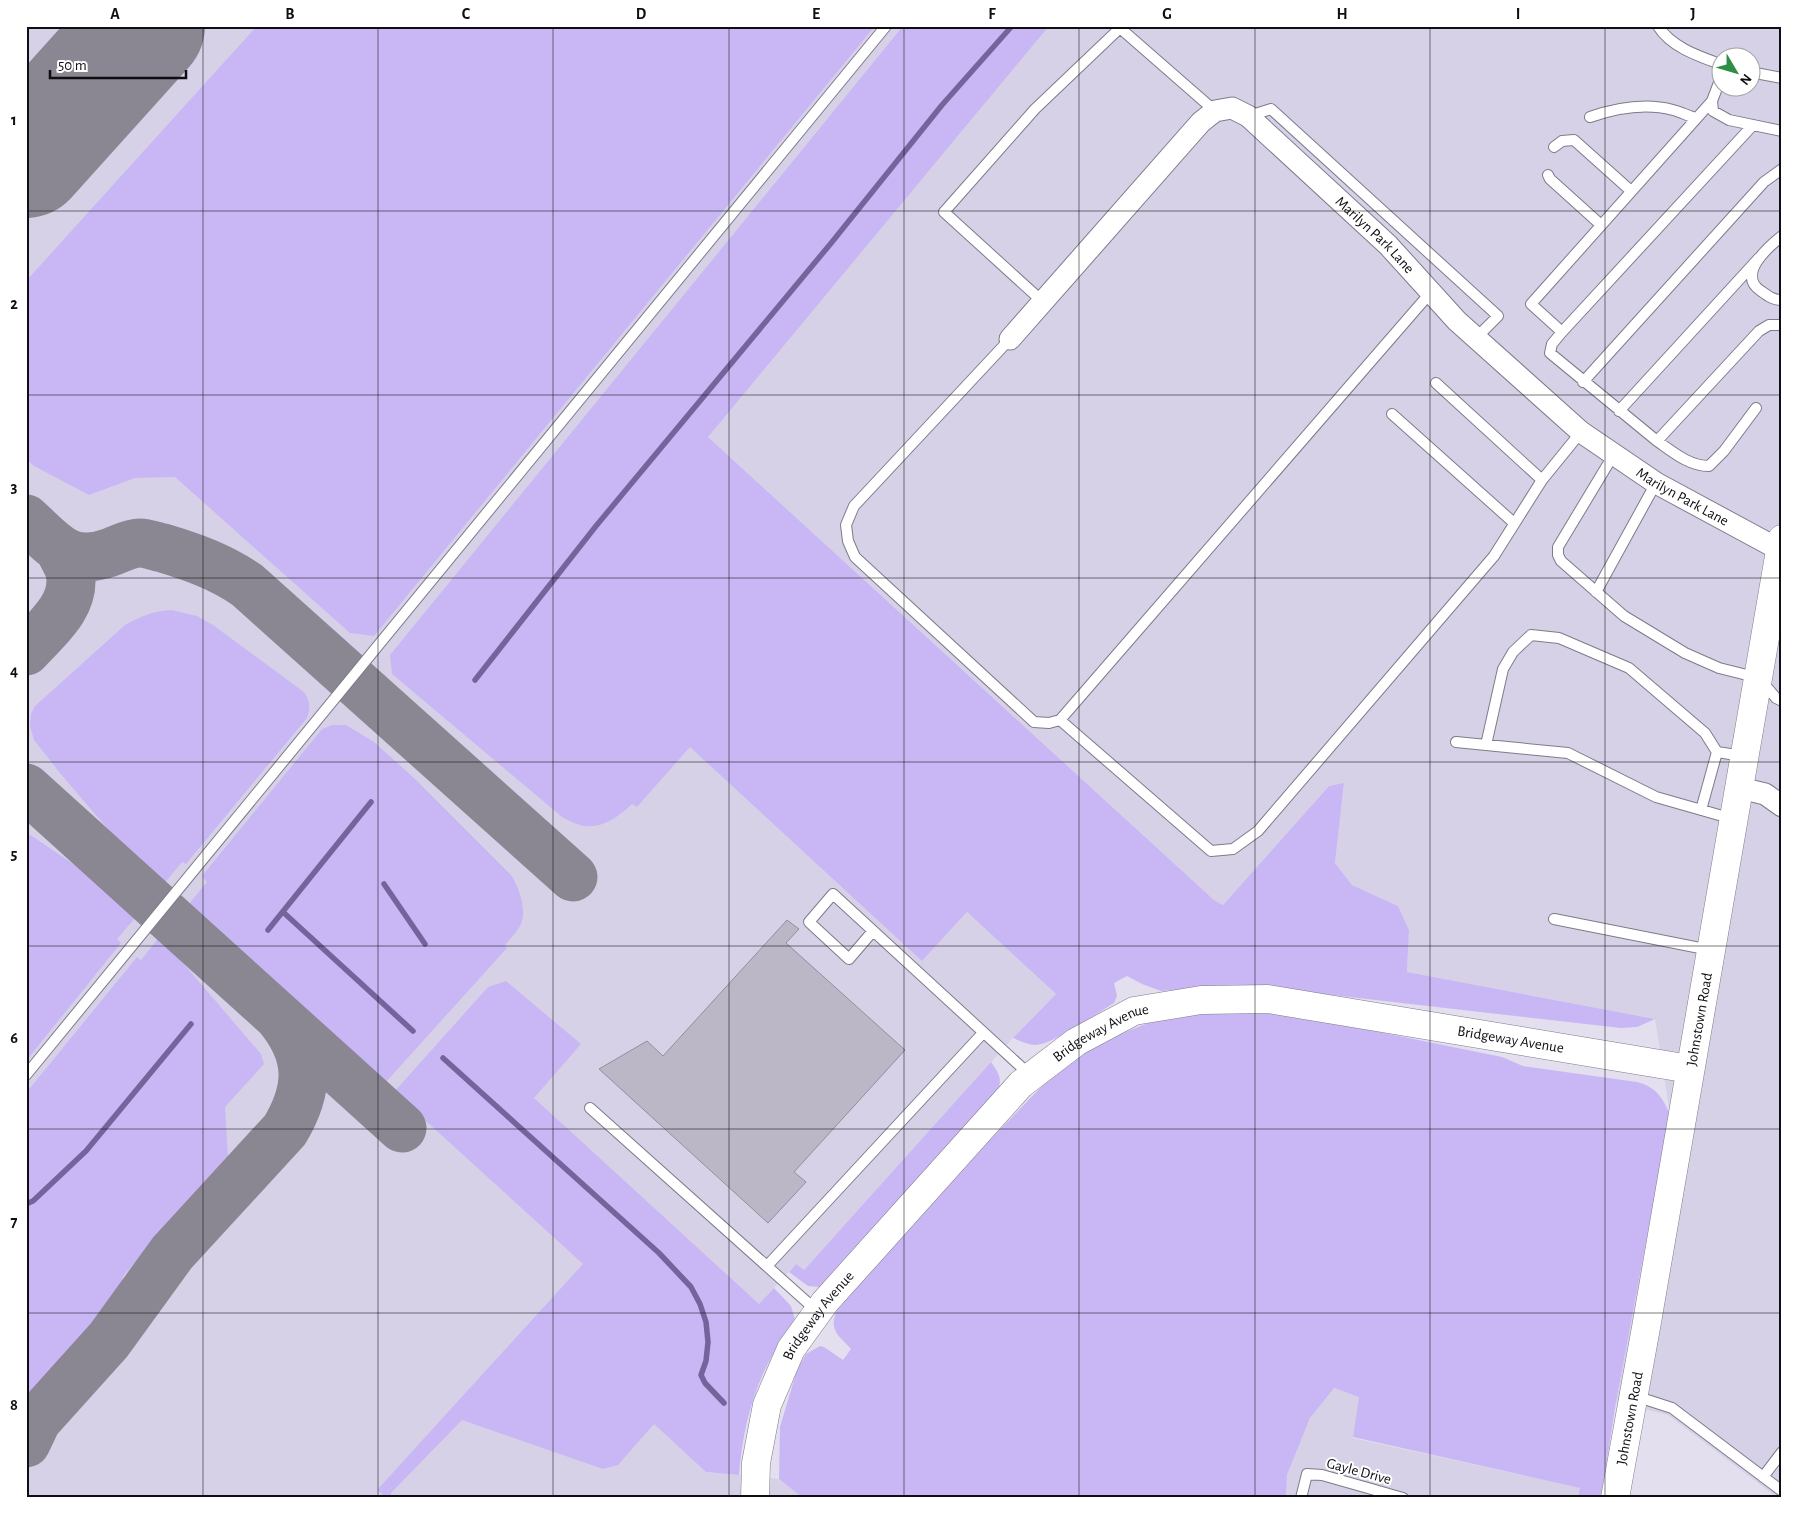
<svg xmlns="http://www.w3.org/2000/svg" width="1808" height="1524" font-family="'Alegreya Sans',sans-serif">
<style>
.built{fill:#d7d1e8;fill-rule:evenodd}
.green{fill:#c9b7f5}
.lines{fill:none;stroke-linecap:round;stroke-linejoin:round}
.stream{stroke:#75639c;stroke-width:5.5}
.taxiway{stroke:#8a8692;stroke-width:49}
.runway{stroke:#8a8692;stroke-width:122}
.building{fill:#bbb7c6;stroke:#928e9c}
.lane-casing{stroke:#7e7b89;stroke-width:12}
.street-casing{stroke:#7e7b89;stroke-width:23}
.secondary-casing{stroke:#7e7b89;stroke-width:29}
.lane{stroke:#fff;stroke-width:10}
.street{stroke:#fff;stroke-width:21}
.secondary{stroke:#fff;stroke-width:28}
.grid{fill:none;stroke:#100e13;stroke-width:1;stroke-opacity:0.55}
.labels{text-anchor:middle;stroke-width:4;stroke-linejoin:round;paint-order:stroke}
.street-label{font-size:15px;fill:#100e13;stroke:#fff}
.neatline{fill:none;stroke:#100e13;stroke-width:2}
.grid-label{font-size:16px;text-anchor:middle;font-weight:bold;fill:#100e13}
</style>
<rect width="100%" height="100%" fill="#e3dfef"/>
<path class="built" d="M26,26H1782V1498H1778L1668,1415L1616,1402L1670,1114L1655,1019L1407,972L1409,930L1398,906L1352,885L1335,863L1344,784L1329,786L1223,905L1214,900L708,437L923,960L967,912L1056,994L1013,1038L804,1270L796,1264L759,1304L706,1472L779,1479L803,1498H391V1494L385,1496L387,1498H26ZM1720,58H1750V88H1720Z
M1333,1388L1360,1397L1353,1438L1581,1488L1578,1498H1286L1287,1475L1310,1418Z"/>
<path class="green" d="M257,26H875L374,636L350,633L175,477L135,478L89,495L34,466L26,459V281Z
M903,26H1049L708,437L1214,900L1223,905L1329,786L1344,783L1335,863L1352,885L1398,906L1409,930L1407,972L1655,1019L1637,1027L1621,1028L1271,988H1195L1161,991L1142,984L1127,976L1114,983L1117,996L1114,1003C1098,1013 1052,1045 1035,1045C1028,1045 1020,1041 1013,1038L1056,994L967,912L922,961L690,747L637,807L632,804C618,817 604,828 584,826C577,825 568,820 562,817L392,674L390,655Z
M172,610L197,616L213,625L304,692C310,701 311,707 307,718L186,864L182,862L164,884L129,854L60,773L34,740L30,726L31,714L35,706L125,625C141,616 154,611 172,610Z
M332,725H346L374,742L414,778L511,875C519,887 528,912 520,926C516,933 510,939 505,945L507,948L385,1083L187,906L207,882L202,876L322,729Z
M26,832L94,878L137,916L117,939L121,943L26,1061Z
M160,936L261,1054L264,1064L225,1107L228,1159L124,1275L114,1303L26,1399V1093L137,957L141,960Z
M506,981L581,1044L534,1098L759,1304L774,1288L791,1306L795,1320C787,1332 779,1343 772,1356C752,1391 742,1434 739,1475L706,1472L654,1424L618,1465L603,1469L462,1420L391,1493V1498H387L377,1490L583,1264L394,1092L488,987Z
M1254,1010L1330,1022L1502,1057L1523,1066L1637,1082C1656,1087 1662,1097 1670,1114L1616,1402L1601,1498H1578L1580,1488L1353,1437L1359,1397L1334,1388L1310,1418L1287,1475L1286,1498H803L779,1479L780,1427L797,1370L806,1354L820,1346L824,1347L843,1360L851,1349C839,1336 829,1331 836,1312L920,1215L988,1142L1044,1084L1080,1055L1113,1037L1153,1021L1186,1014Z
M991,1062C1000,1075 1003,1080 996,1095L819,1287L808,1286L789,1272L796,1264L804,1270Z"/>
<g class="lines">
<path class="stream" d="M475,680L596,526L832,242L942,105L1012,26
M384,884L425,944
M283,912L413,1031
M268,930L371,802
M443,1058L659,1253L691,1287L700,1304L706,1322L708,1342L706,1361L701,1375L705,1383L724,1403
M26,1204L33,1201L86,1151L191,1024"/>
<path class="taxiway" d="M26,150L43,138
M26,519C53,543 68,567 108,553C118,550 129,543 140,543C148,543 156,547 163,548C193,557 221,567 247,585L573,877
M26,651C46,629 77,605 70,572C68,564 63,557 60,550
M26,788L402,1128
M26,1443L37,1420L109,1340L172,1253L285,1130C310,1088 310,1055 279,1017"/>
<path class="runway" d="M26,157L144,26"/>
</g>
<path class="building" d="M787,920L799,929L786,943L905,1050L794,1172L806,1182L768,1223L599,1069L647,1041L663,1056Z"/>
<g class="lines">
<g class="lane-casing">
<path id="lane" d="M1658,26C1671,47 1698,56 1720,64
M1750,72L1782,78
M1712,101L1713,111L1729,120L1782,131
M1249,116L1271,109L1498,316L1476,338
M1590,117C1616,108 1647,103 1673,110C1681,112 1688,116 1696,118
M1753,125L1562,332L1552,344L1550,353L1657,441L1759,331L1769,325H1782
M1554,147L1562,141L1574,140L1631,191
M1548,175L1550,179L1601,225
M1782,236C1768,247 1736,275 1761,291C1768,296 1773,300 1782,300
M1043,302L944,212L1035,109L1120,28L1215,111
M1562,332L1531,304L1712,101L1720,80
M1010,339L854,506L846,525L848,541L855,557L1034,722L1049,723L1060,720L1431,292
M1583,382L1764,182L1782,169
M1436,383L1542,480
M1619,411L1759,258
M1392,414L1514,523
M1657,441C1673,452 1689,466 1709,466L1724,451L1756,408
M1614,454L1558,547V555L1561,561L1624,616L1685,653L1719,668L1759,678L1776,698L1782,701
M1596,592L1656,483
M1060,720L1211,851L1233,849L1258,831L1494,556L1542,480L1581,432
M1456,742L1568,753L1656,797L1733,819
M1486,745L1503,669L1513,652L1531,635L1559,638L1629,668L1705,733L1717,752L1701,810
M1717,752L1743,756
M1554,919L1710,950
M873,931L849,959L809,922L833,894L1031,1076
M26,1075L886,26
M590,1108L817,1311
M767,1266L983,1033
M1635,1396L1672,1408L1782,1491
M1763,1477L1782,1452
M1301,1498L1307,1474L1322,1475L1403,1498"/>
</g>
<g class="street-casing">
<g id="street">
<path id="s1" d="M1010,339L1201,122L1215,111L1232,108L1248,116L1388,245L1457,321L1581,432L1656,483L1780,550"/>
<path d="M1740,788L1765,794L1782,806"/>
</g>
</g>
<g class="secondary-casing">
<g id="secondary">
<path id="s2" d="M755,1498L756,1463L767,1405L791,1349L825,1302L1021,1084L1076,1042L1134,1011L1201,1000L1268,999L1690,1069"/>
<path id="s3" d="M1615,1498L1647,1322L1782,539"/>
</g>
</g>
<use href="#lane" class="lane"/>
<use href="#street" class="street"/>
<use href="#secondary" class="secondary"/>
</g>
<path class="grid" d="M203,26V1498M378,26V1498M553,26V1498M729,26V1498M904,26V1498M1079,26V1498M1255,26V1498M1430,26V1498M1605,26V1498M26,211H1782M26,395H1782M26,578H1782M26,762H1782M26,946H1782M26,1129H1782M26,1313H1782"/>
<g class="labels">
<g class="street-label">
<text dy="5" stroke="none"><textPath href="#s1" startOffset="516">Marilyn Park Lane</textPath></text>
<text dy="5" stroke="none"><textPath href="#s1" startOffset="922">Marilyn Park Lane</textPath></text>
<text dy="5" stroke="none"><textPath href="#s3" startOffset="486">Johnstown Road</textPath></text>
<text dy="5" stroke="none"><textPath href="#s2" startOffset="602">Bridgeway Avenue</textPath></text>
<text dy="5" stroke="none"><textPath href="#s2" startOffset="1022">Bridgeway Avenue</textPath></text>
<text dy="5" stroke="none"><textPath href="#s2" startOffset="198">Bridgeway Avenue</textPath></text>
<text dy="5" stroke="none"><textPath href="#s3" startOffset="81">Johnstown Road</textPath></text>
<text transform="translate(1359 1471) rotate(15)" y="5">Gayle Drive</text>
</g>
</g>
<rect width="1808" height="1524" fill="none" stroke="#ffffff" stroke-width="55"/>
<g transform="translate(1736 72) rotate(128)"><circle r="24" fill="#ffffff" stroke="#9f9fa1"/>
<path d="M0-4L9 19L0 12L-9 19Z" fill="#2d8f43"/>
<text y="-8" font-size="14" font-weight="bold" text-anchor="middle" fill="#100e13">N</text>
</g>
<path d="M50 70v8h136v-8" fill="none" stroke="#100e13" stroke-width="2.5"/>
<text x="58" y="70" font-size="15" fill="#100e13" stroke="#ffffff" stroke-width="4" paint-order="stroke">50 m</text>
<rect x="28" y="28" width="1752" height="1468" class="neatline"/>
<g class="grid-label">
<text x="115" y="19">A</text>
<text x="290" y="19">B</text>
<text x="466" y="19">C</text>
<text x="641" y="19">D</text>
<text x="816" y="19">E</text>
<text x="992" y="19">F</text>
<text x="1167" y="19">G</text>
<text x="1342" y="19">H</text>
<text x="1518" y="19">I</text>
<text x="1693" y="19">J</text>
<text x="14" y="125">1</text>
<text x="14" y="309">2</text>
<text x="14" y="492">3</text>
<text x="14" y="676">4</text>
<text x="14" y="859">5</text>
<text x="14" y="1043">6</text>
<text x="14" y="1227">7</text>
<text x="14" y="1410">8</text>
</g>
</svg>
